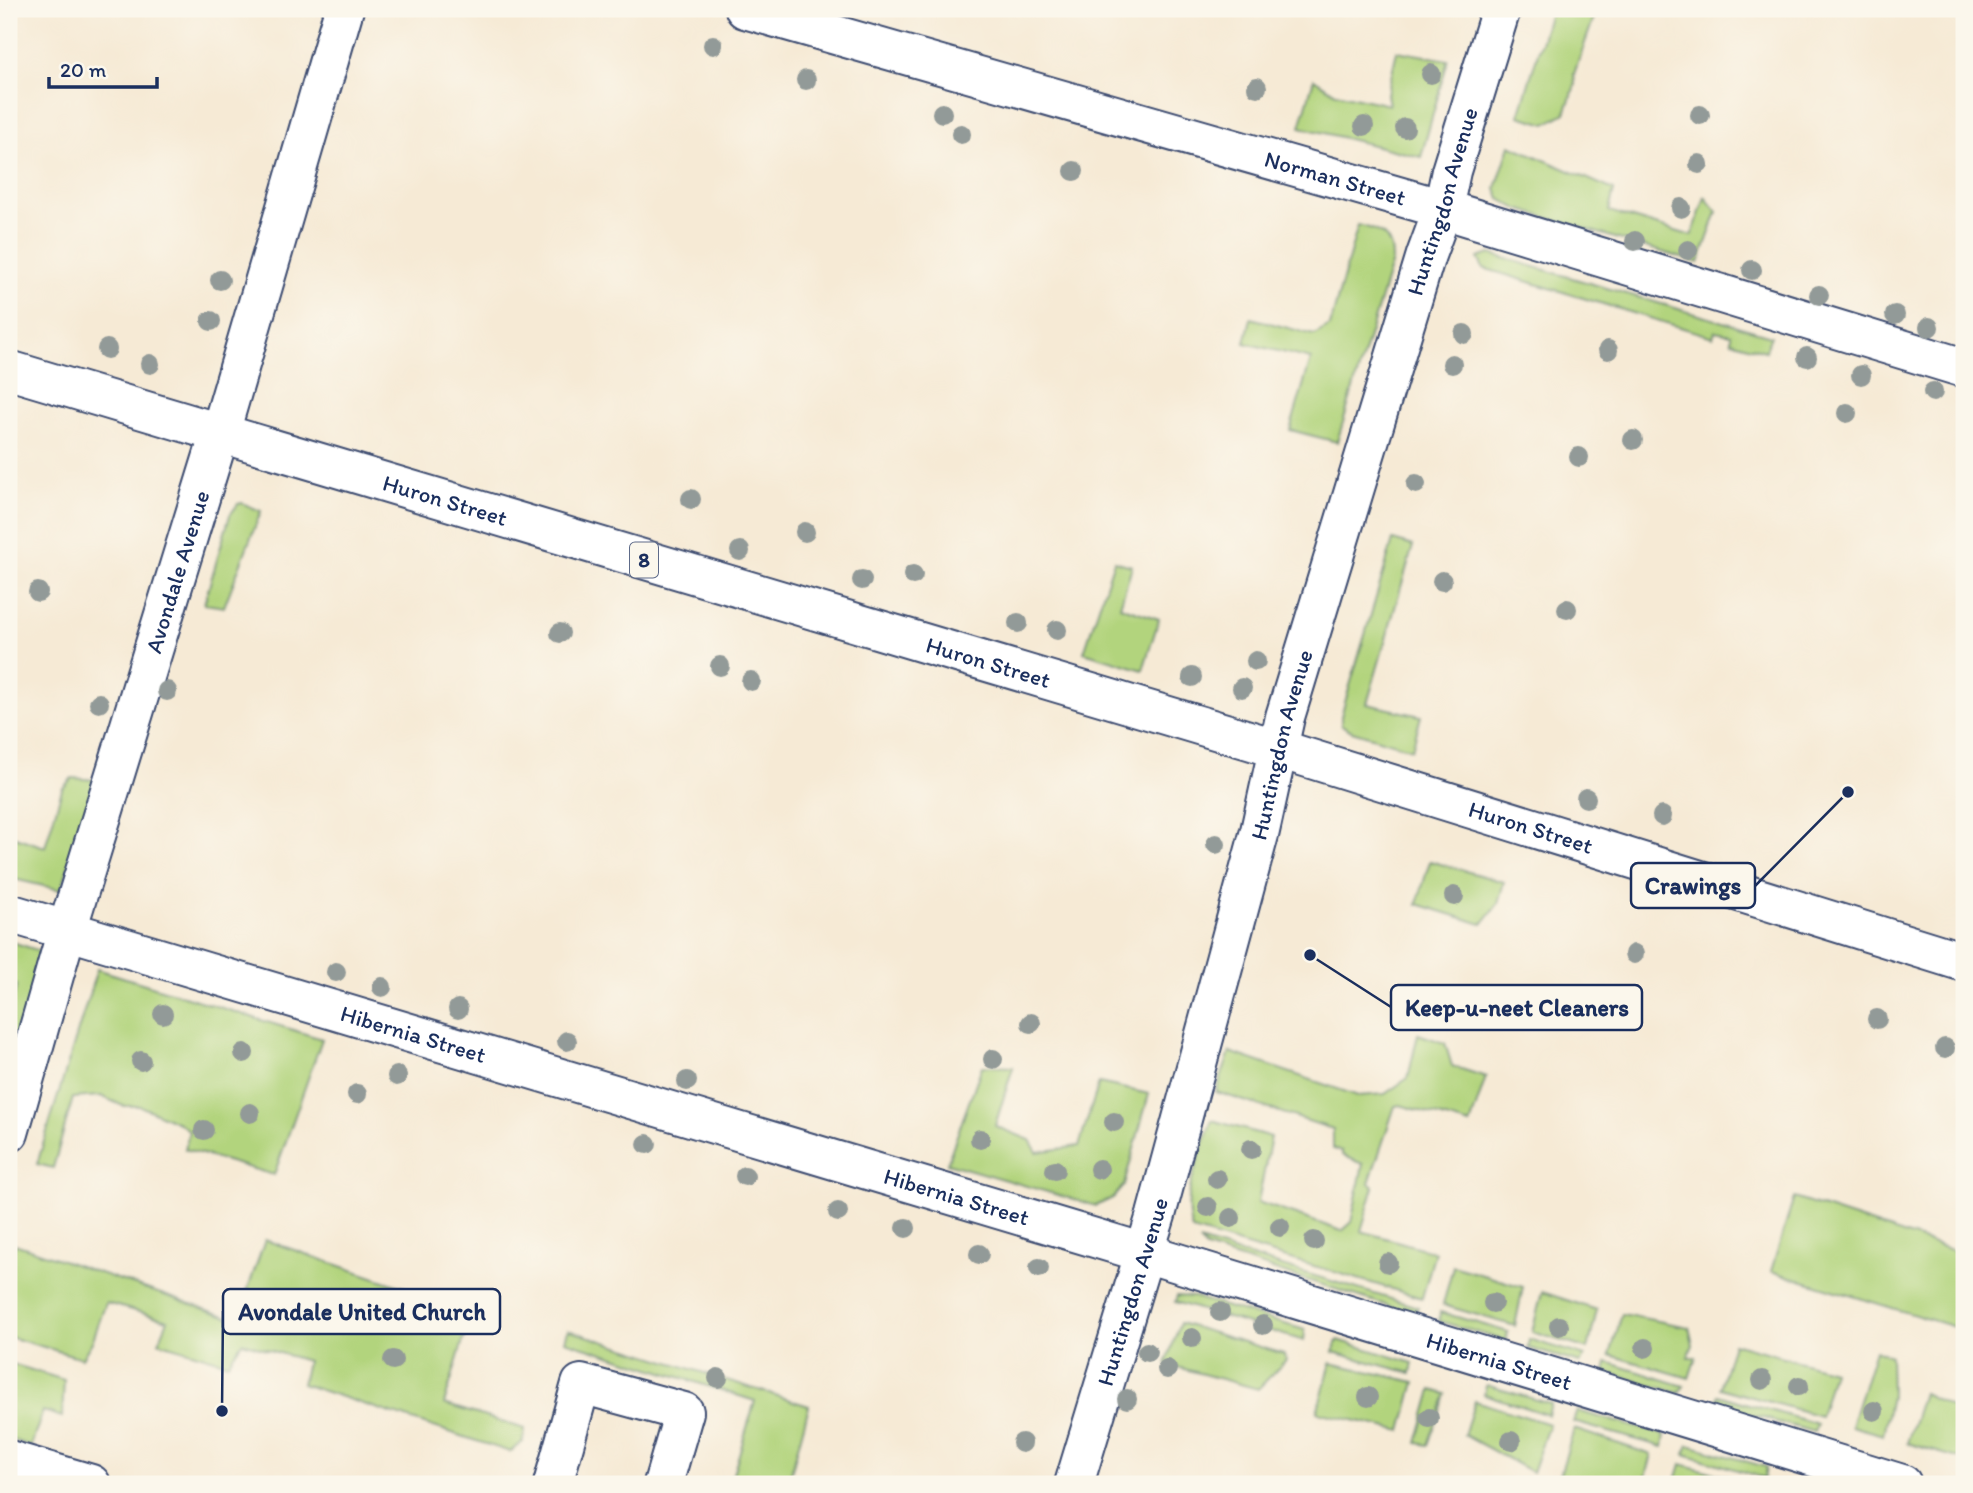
<svg xmlns="http://www.w3.org/2000/svg" width="1973" height="1493" font-family="Itim,sans-serif">
<style>
.green{fill:#b2d47d;stroke:#66826e;stroke-width:2}
.lines{fill:none;stroke-linecap:round;stroke-linejoin:round}
.minor-casing{stroke:#3c4b70;stroke-width:42}
.major-casing{stroke:#3c4b70;stroke-width:42}
.minor{stroke:#fff;stroke-width:38}
.major{stroke:#fff;stroke-width:38}
.tree{fill:#929a98}
.labels{text-anchor:middle;stroke-width:5;stroke-linejoin:round;paint-order:stroke}
.shield{fill:#fbf7ec;stroke:#5e6b89;stroke-width:2}
.shield-label{font-size:21px;font-weight:bold;fill:#1b2f5e}
.street-label{font-size:23px;fill:#1b2f5e;stroke:#fbf7ec}
.leader{fill:none;stroke:#1b2f5e;stroke-width:2.5}
.callout-dot{fill:#1b2f5e;stroke:#fbf7ec;stroke-width:2.5}
.callout{fill:#fbf7ec;stroke:#1b2f5e;stroke-width:2.5}
.callout-label{font-size:24px;text-anchor:middle;font-weight:bold;fill:#1b2f5e}
</style>
<rect width="100%" height="100%" fill="#fbf7ec"/>
<filter id="ink" filterUnits="userSpaceOnUse"><feTurbulence type="fractalNoise" baseFrequency=".0143" numOctaves="2"/><feDisplacementMap in="SourceGraphic" scale="14" xChannelSelector="R" yChannelSelector="G"/><feConvolveMatrix kernelMatrix="1 2 1 2 8 2 1 2 1" color-interpolation-filters="sRGB"/></filter>
<filter id="wash" filterUnits="userSpaceOnUse"><feTurbulence type="fractalNoise" baseFrequency=".00686" numOctaves="4" result="noise"/><feDisplacementMap in="SourceGraphic" scale="28" xChannelSelector="R" yChannelSelector="G"/><feGaussianBlur stdDeviation="1.57" result="paint"/><feColorMatrix in="noise" values="0 0 0 0 0 0 0 0 0 0 0 0 0 0 0 0 0 1.4 0 .05"/><feComposite in="paint" operator="in"/></filter>
<g filter="url(#wash)">
<rect width="100%" height="100%" fill="#f6ead5"/>
<path class="green" d="M1551,9H1597L1574,74L1575,85L1565,113L1546,124L1519,116Z
M1397,51L1448,60L1421,157L1300,127L1314,79L1336,93L1389,105L1387,94Z
M1510,145L1614,190L1609,211L1692,236L1705,197L1717,212L1699,263L1518,209L1500,199L1496,188Z
M1358,225C1381,230 1393,236 1392,261L1337,442L1290,430L1311,359L1245,343L1251,318L1314,335L1330,326Z
M1490,254L1771,336L1765,351L1731,341V334L1715,331L1713,337L1483,268L1478,258Z
M242,503L261,511L224,607L204,604L230,515L238,504Z
M1393,540L1413,546L1367,704L1421,716L1412,749L1352,731L1341,725V716Z
M1114,561L1132,566L1120,606L1159,619L1143,670L1084,652Z
M72,778L96,780L61,890L9,878V835L45,847L62,789Z
M1430,861L1504,882L1498,904L1482,924L1417,904Z
M9,941L40,951V963L15,1052L9,1051V1011L17,985L9,983Z
M97,969L322,1039L274,1175L185,1149L189,1131L181,1124L140,1106H123L101,1096L73,1098L53,1168L37,1164Z
M1418,1034L1445,1043L1452,1066L1486,1077L1470,1125L1400,1105L1395,1106L1369,1183L1374,1187L1361,1231L1435,1252L1422,1298L1192,1230C1180,1194 1201,1155 1212,1120L1271,1137L1258,1202L1342,1231L1351,1223L1363,1164L1342,1155V1151L1333,1149V1129L1216,1092L1230,1052L1358,1096L1385,1094L1408,1078Z
M982,1066L1013,1067L995,1126L1030,1140L1037,1152L1079,1146L1099,1083L1149,1094L1124,1185L1113,1198L1096,1206L947,1163Z
M1794,1198L1964,1254V1330L1771,1271Z
M265,1240L472,1311L444,1404L525,1429L523,1442L510,1452L302,1384L307,1361L242,1342L228,1363L159,1342L168,1320L106,1303L92,1342L82,1358L9,1337V1264L15,1244L237,1320Z
M1199,1241L1418,1307L1414,1314L1206,1248Z
M1453,1266L1523,1287L1515,1326L1443,1305Z
M1542,1292L1597,1310L1588,1349L1532,1332Z
M1177,1296L1194,1297L1305,1330L1304,1341L1175,1302Z
M1440,1312L1508,1332L1506,1341L1439,1321Z
M1622,1314L1689,1327L1693,1345L1688,1357H1696L1689,1378L1610,1355Z
M1180,1323L1284,1354L1286,1360L1258,1389L1166,1364Z
M568,1330L809,1406L788,1484H730L755,1401L565,1341Z
M1529,1339L1585,1356L1580,1363L1528,1348Z
M1338,1340L1413,1363L1411,1373L1333,1352Z
M1733,1343L1833,1371L1820,1416L1720,1388Z
M1875,1350L1890,1356L1891,1396L1883,1435L1851,1426Z
M1607,1362L1684,1386L1679,1393L1605,1372Z
M9,1363L64,1380L62,1417L43,1411L31,1446L9,1439Z
M1331,1363L1415,1382L1402,1431L1317,1412Z
M1486,1385L1551,1404L1548,1415L1484,1394Z
M1432,1390L1446,1394L1428,1445L1417,1443Z
M1923,1393L1964,1413V1460L1907,1443Z
M1718,1395L1817,1424L1814,1432L1716,1405Z
M1475,1401L1549,1424L1532,1472L1464,1435Z
M1577,1411L1665,1435L1663,1447L1573,1422Z
M1574,1429L1652,1455L1644,1484H1561L1558,1481Z
M1689,1445L1766,1467L1764,1478L1685,1454Z
M1681,1464L1755,1484H1675Z"/>
</g>
<g filter="url(#ink)">
<g class="lines">
<g class="minor-casing">
<g id="minor">
<path id="s1" d="M745,9L1443,209L1964,368"/>
<path id="s2" d="M9,913L1145,1253L1902,1484"/>
<path id="s3" d="M9,1133L67,930L220,433L344,9"/>
<path d="M9,1460L91,1484"/>
<path d="M553,1484L581,1384L684,1412L663,1484"/>
<path id="s4" d="M1074,1484L1156,1215L1260,831L1285,717L1426,255L1443,209L1451,171L1501,9"/>
</g>
</g>
<g class="major-casing">
<g id="major">
<path id="s5" d="M9,370L1279,749L1964,962"/>
</g>
</g>
<use href="#minor" class="minor"/>
<use href="#major" class="major"/>
</g>
<g class="tree">
<circle cx="713" cy="45" r="10"/>
<circle cx="1431" cy="74" r="10"/>
<circle cx="806" cy="80" r="10"/>
<circle cx="1257" cy="87" r="10"/>
<circle cx="942" cy="113" r="10"/>
<circle cx="1700" cy="115" r="10"/>
<circle cx="1364" cy="126" r="10"/>
<circle cx="1405" cy="128" r="10"/>
<circle cx="961" cy="134" r="10"/>
<circle cx="1699" cy="164" r="10"/>
<circle cx="1074" cy="171" r="10"/>
<circle cx="1681" cy="208" r="10"/>
<circle cx="1635" cy="241" r="10"/>
<circle cx="1688" cy="250" r="10"/>
<circle cx="1752" cy="270" r="10"/>
<circle cx="220" cy="280" r="10"/>
<circle cx="1819" cy="295" r="10"/>
<circle cx="1895" cy="315" r="10"/>
<circle cx="211" cy="321" r="10"/>
<circle cx="1929" cy="327" r="10"/>
<circle cx="1464" cy="334" r="10"/>
<circle cx="107" cy="349" r="10"/>
<circle cx="1608" cy="350" r="10"/>
<circle cx="1807" cy="357" r="10"/>
<circle cx="150" cy="364" r="10"/>
<circle cx="1452" cy="364" r="10"/>
<circle cx="1861" cy="375" r="10"/>
<circle cx="1933" cy="392" r="10"/>
<circle cx="1847" cy="413" r="10"/>
<circle cx="1633" cy="440" r="10"/>
<circle cx="1579" cy="457" r="10"/>
<circle cx="1416" cy="484" r="10"/>
<circle cx="691" cy="499" r="10"/>
<circle cx="805" cy="532" r="10"/>
<circle cx="740" cy="551" r="10"/>
<circle cx="913" cy="575" r="10"/>
<circle cx="862" cy="580" r="10"/>
<circle cx="1442" cy="581" r="10"/>
<circle cx="38" cy="592" r="10"/>
<circle cx="1567" cy="609" r="10"/>
<circle cx="1018" cy="623" r="10"/>
<circle cx="1057" cy="630" r="10"/>
<circle cx="560" cy="633" r="10"/>
<circle cx="1256" cy="661" r="10"/>
<circle cx="720" cy="666" r="10"/>
<circle cx="1192" cy="677" r="10"/>
<circle cx="751" cy="681" r="10"/>
<circle cx="1242" cy="688" r="10"/>
<circle cx="167" cy="691" r="10"/>
<circle cx="99" cy="703" r="10"/>
<circle cx="1586" cy="798" r="10"/>
<circle cx="1662" cy="816" r="10"/>
<circle cx="1216" cy="844" r="10"/>
<circle cx="1454" cy="896" r="10"/>
<circle cx="1634" cy="954" r="10"/>
<circle cx="336" cy="972" r="10"/>
<circle cx="382" cy="987" r="10"/>
<circle cx="458" cy="1009" r="10"/>
<circle cx="163" cy="1014" r="10"/>
<circle cx="1877" cy="1019" r="10"/>
<circle cx="1031" cy="1023" r="10"/>
<circle cx="567" cy="1041" r="10"/>
<circle cx="1945" cy="1048" r="10"/>
<circle cx="244" cy="1053" r="10"/>
<circle cx="993" cy="1059" r="10"/>
<circle cx="141" cy="1061" r="10"/>
<circle cx="397" cy="1076" r="10"/>
<circle cx="687" cy="1081" r="10"/>
<circle cx="357" cy="1094" r="10"/>
<circle cx="250" cy="1113" r="10"/>
<circle cx="1114" cy="1122" r="10"/>
<circle cx="204" cy="1130" r="10"/>
<circle cx="980" cy="1139" r="10"/>
<circle cx="647" cy="1144" r="10"/>
<circle cx="1251" cy="1149" r="10"/>
<circle cx="1099" cy="1169" r="10"/>
<circle cx="1055" cy="1170" r="10"/>
<circle cx="745" cy="1176" r="10"/>
<circle cx="1217" cy="1179" r="10"/>
<circle cx="1208" cy="1207" r="10"/>
<circle cx="838" cy="1212" r="10"/>
<circle cx="1231" cy="1218" r="10"/>
<circle cx="1280" cy="1227" r="10"/>
<circle cx="906" cy="1228" r="10"/>
<circle cx="1314" cy="1241" r="10"/>
<circle cx="979" cy="1254" r="10"/>
<circle cx="1388" cy="1263" r="10"/>
<circle cx="1039" cy="1268" r="10"/>
<circle cx="1493" cy="1303" r="10"/>
<circle cx="1220" cy="1312" r="10"/>
<circle cx="1263" cy="1325" r="10"/>
<circle cx="1559" cy="1326" r="10"/>
<circle cx="1192" cy="1338" r="10"/>
<circle cx="1645" cy="1348" r="10"/>
<circle cx="1147" cy="1352" r="10"/>
<circle cx="393" cy="1360" r="10"/>
<circle cx="1167" cy="1369" r="10"/>
<circle cx="718" cy="1378" r="10"/>
<circle cx="1762" cy="1380" r="10"/>
<circle cx="1799" cy="1386" r="10"/>
<circle cx="1368" cy="1397" r="10"/>
<circle cx="1127" cy="1399" r="10"/>
<circle cx="1874" cy="1411" r="10"/>
<circle cx="1429" cy="1418" r="10"/>
<circle cx="1511" cy="1441" r="10"/>
<circle cx="1022" cy="1443" r="10"/>
</g>
</g>
<g class="labels">
<rect class="shield" x="630" y="542.5" width="28" height="35" rx="5"/>
<g class="shield-label">
<text x="644" y="567">8</text>
</g>
<g class="street-label">
<text dy="8" stroke="none"><textPath href="#s1" startOffset="614">Norman Street</textPath></text>
<text dy="8" stroke="none"><textPath href="#s4" startOffset="1335">Huntingdon Avenue</textPath></text>
<text dy="8" stroke="none"><textPath href="#s5" startOffset="455">Huron Street</textPath></text>
<text dy="8" stroke="none"><textPath href="#s3" startOffset="586">Avondale Avenue</textPath></text>
<text dy="8" stroke="none"><textPath href="#s5" startOffset="1022">Huron Street</textPath></text>
<text dy="8" stroke="none"><textPath href="#s4" startOffset="768">Huntingdon Avenue</textPath></text>
<text dy="8" stroke="none"><textPath href="#s5" startOffset="1589">Huron Street</textPath></text>
<text dy="8" stroke="none"><textPath href="#s2" startOffset="422">Hibernia Street</textPath></text>
<text dy="8" stroke="none"><textPath href="#s2" startOffset="989">Hibernia Street</textPath></text>
<text dy="8" stroke="none"><textPath href="#s4" startOffset="201">Huntingdon Avenue</textPath></text>
<text dy="8" stroke="none"><textPath href="#s2" startOffset="1556">Hibernia Street</textPath></text>
</g>
</g>
<path class="leader" d="M1848 792L1755 886M1310 955L1391 1007M222 1411L223 1311"/>
<g class="callout-dot">
<circle cx="1848" cy="792" r="7"/>
<circle cx="1310" cy="955" r="7"/>
<circle cx="222" cy="1411" r="7"/>
</g>
<g class="callout">
<rect x="1631" y="863" width="124" height="45" rx="7"/>
<rect x="1391" y="985" width="251" height="45" rx="7"/>
<rect x="223" y="1289" width="277" height="45" rx="7"/>
</g>
<g class="callout-label">
<text x="1693" y="894">Crawings</text>
<text x="1517" y="1016">Keep-u-neet Cleaners</text>
<text x="362" y="1320">Avondale United Church</text>
</g>
<rect width="1973" height="1493" fill="none" stroke="#fbf7ec" stroke-width="35"/>
<path d="M49 77v10h108v-10" fill="none" stroke="#1b2f5e" stroke-width="3.5"/>
<text x="60" y="77" font-size="21" fill="#1b2f5e" stroke="#fbf7ec" stroke-width="5" paint-order="stroke">20 m</text>
</svg>
